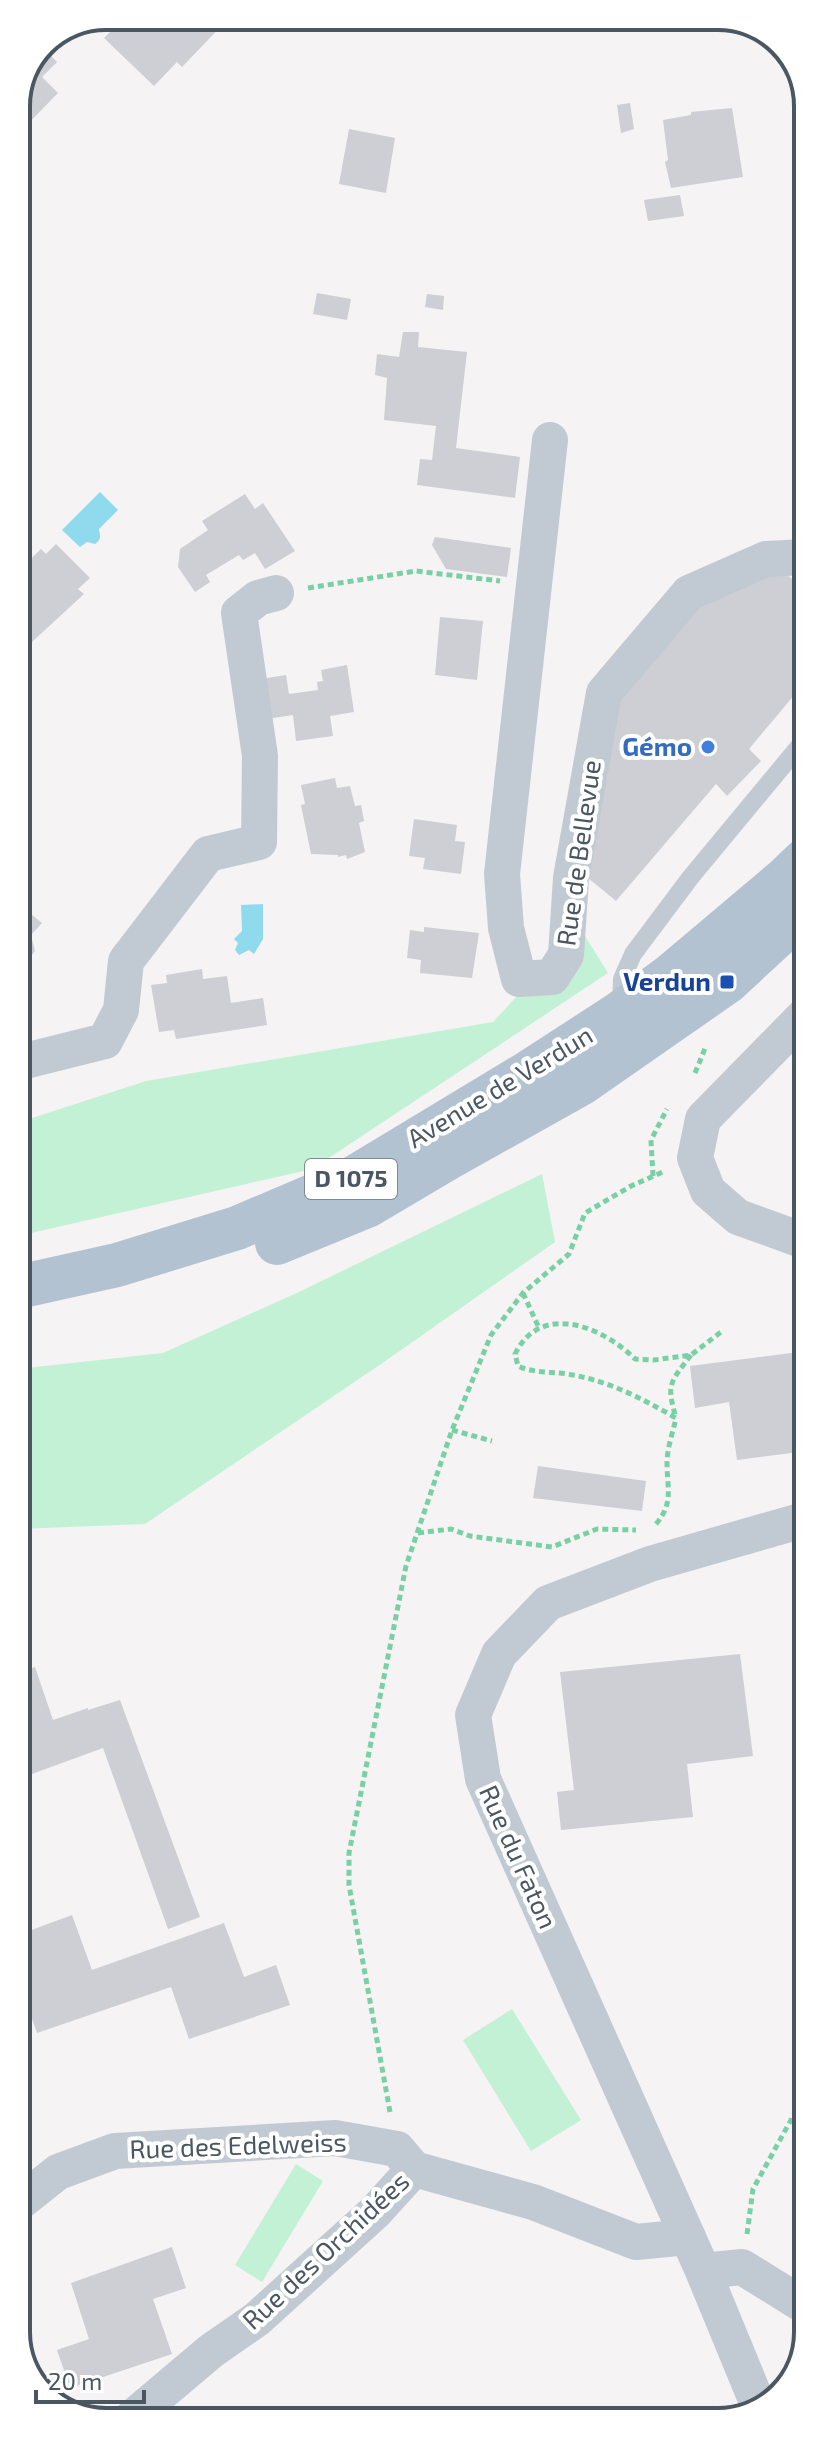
<svg xmlns="http://www.w3.org/2000/svg" width="824" height="2438" font-family="'Exo 2',sans-serif">
<style>
.green{fill:#c3f1d5}
.water{fill:#90daee}
.building{fill:#cdcfd5}
.lines{fill:none;stroke-linecap:round;stroke-linejoin:round}
.path{stroke:#7ad0a6;stroke-width:5;stroke-dasharray:6 4;stroke-linecap:butt}
.lane{stroke:#c1cad2;stroke-width:18}
.street{stroke:#c1cad2;stroke-width:36}
.primary{stroke:#b3c2d1;stroke-width:44}
.shop-dot{fill:#3f7fe0;stroke:#fff;stroke-width:3}
.transit-dot{fill:#1a4fb4;stroke:#fff;stroke-width:3}
.labels{text-anchor:middle;stroke-width:8;stroke-linejoin:round;paint-order:stroke}
.shield{fill:#fff;stroke:#808990;stroke-width:2}
.shield-label{font-size:24px;font-weight:bold;fill:#4a5661}
.shop-label{font-size:26px;font-weight:bold;fill:#366cbe;stroke:#fff;text-anchor:end}
.street-label{font-size:26px;fill:#4a5661;stroke:#fff}
.transit-label{font-size:26px;font-weight:bold;fill:#164399;stroke:#fff;text-anchor:end}
.rim{fill:none;stroke:#4a5661;stroke-width:4}
</style>
<rect width="100%" height="100%" fill="#f5f3f3"/>
<path class="green" d="M580,928L608,973L312,1169L18,1236L17,1123L146,1081L493,1022Z
M542,1174L555,1242L384,1362L145,1524L18,1529V1369L163,1353L299,1292Z
M512,2009L581,2120L531,2151L463,2040Z
M296,2164L323,2181L262,2282L235,2265Z"/>
<path class="water" d="M100,492L118,510L99,529C100,536 102,539 95,544L87,542L80,547L62,530Z
M263,904V939L254,954L249,950L239,955L235,950L238,943L234,939L242,931L241,905Z"/>
<path class="building" d="M126,16H231L182,67L177,62L154,86L104,38Z
M41,46L57,62L42,77L58,93L16,136V101Z
M630,103L634,129L621,133L617,105Z
M732,108L743,177L671,188L665,162L668,160L663,120L691,115V112Z
M349,129L395,138L386,193L339,184Z
M680,195L684,216L648,221L644,200Z
M317,293L351,299L347,320L313,314Z
M427,294L444,296L443,310L425,307Z
M403,332H419L418,347L467,352L456,448L520,457L515,498L417,485L420,459L432,460L436,426L384,420L387,378L375,375L377,354L399,357Z
M245,494L255,509L263,503L295,551L265,569L255,553L243,560L239,555L206,575L210,582L195,592L178,567L180,549L208,530L202,521Z
M435,537L511,548L507,577L446,569L432,545Z
M56,544L90,578L78,589L84,594L32,642L17,624V572L41,549L46,554Z
M783,571L806,591V681L749,749L761,761L727,796L716,784L616,901L588,878L620,688L698,602Z
M440,617L483,621L477,680L435,675Z
M347,665L354,712L330,716L333,736L296,741L293,715L267,719L261,679L286,675L289,694L318,690L317,682L323,681L321,670Z
M335,778L337,788L350,786L355,806L361,805L364,821L359,823L365,852L347,859L346,855L338,857V855L311,854L301,805L305,804L301,785Z
M414,819L457,825L455,841L465,842L461,874L423,869L425,858L409,856Z
M17,903L42,923L31,935L35,951L19,971L17,969Z
M424,927L479,933L472,978L420,973L421,960L407,958L410,930L424,932Z
M202,969L203,979L227,976L231,1003L263,998L267,1025L176,1039L174,1030L159,1032L151,985L167,983L166,975Z
M807,1351V1451L737,1460L729,1402L695,1408L690,1366Z
M538,1466L646,1481L642,1511L533,1498Z
M740,1654L753,1756L687,1764L693,1817L561,1830L557,1792L574,1790L560,1672Z
M35,1667L53,1720L88,1708V1710L120,1700L200,1917L168,1929L103,1748L18,1779V1673Z
M72,1915L92,1970L224,1923L244,1977L276,1965L290,2005L189,2039L171,1987L37,2033L19,1983L18,1935Z
M172,2247L186,2288L153,2299L172,2354L70,2388L57,2350L89,2339L71,2283Z"/>
<g class="lines">
<path class="path" d="M308,588L416,571L500,581
M695,1073L706,1046
M653,1176L651,1140L667,1109
M523,1293L539,1328
M691,1355C670,1383 666,1383 676,1418C643,1399 611,1382 573,1375C555,1371 535,1374 518,1366L515,1354C541,1301 603,1327 635,1359L654,1360L691,1355L721,1332
M452,1430L492,1441
M656,1524C674,1503 667,1488 667,1463C667,1448 673,1432 676,1418
M418,1533L451,1529L470,1536L552,1547L597,1529L636,1530
M390,2112L349,1885V1853L406,1566L452,1430L491,1335L523,1293L569,1254L585,1213L631,1186L665,1171
M747,2234L753,2189L808,2089"/>
<path class="lane" d="M621,1008L622,979L633,954L690,878L806,738"/>
<path class="street" d="M550,440L502,874L506,928L519,979L552,977L566,955L571,878L604,693L689,593L766,559L806,557
M806,1014L703,1119L695,1158L708,1191L738,1217L807,1242
M17,1063L105,1041L121,1010L126,961L208,854L259,842L260,756L239,613L258,598L276,593
M414,2169L533,2202L636,2242L688,2237
M19,2203L58,2172L115,2151L335,2138L397,2149L414,2169
M703,2271L742,2267L808,2308
M759,2407L703,2271L483,1779L473,1715L499,1654L548,1603L650,1564L807,1519
M127,2422L211,2351L257,2319L375,2212L414,2169"/>
<path class="primary" d="M277,1243L367,1206L448,1158L582,1083L727,982L806,909
M18,1287L117,1265L237,1228L350,1180L529,1072L620,1013L670,976L785,879L806,859"/>
</g>
<circle class="shop-dot" cx="708" cy="747" r="8"/>
<rect class="transit-dot" x="719" y="974" width="16" height="16" rx="4"/>
<g class="labels">
<rect class="shield" x="305" y="1159" width="92" height="40" rx="6"/>
<g class="shield-label">
<text x="351" y="1187">D 1075</text>
</g>
<g class="shop-label">
<text x="692" y="756">Gémo</text>
</g>
<g class="street-label">
<text transform="translate(579 853) rotate(-82)" y="9">Rue de Bellevue</text>
<text transform="translate(500 1087) rotate(-31)" y="9">Avenue de Verdun</text>
<text transform="translate(518 1857) rotate(66)" y="9">Rue du Faton</text>
<text transform="translate(238 2146) rotate(-2)" y="9">Rue des Edelweiss</text>
<text transform="translate(326 2251) rotate(-43)" y="9">Rue des Orchidées</text>
</g>
<g class="transit-label">
<text x="711" y="991">Verdun</text>
</g>
</g>
<path d="M0 0H824V2438H0ZM106 30H718A76 76 0 0 1 794 106V2332A76 76 0 0 1 718 2408H106A76 76 0 0 1 30 2332V106A76 76 0 0 1 106 30Z" fill="#fff" fill-rule="evenodd"/>
<path class="rim" d="M106 30H718A76 76 0 0 1 794 106V2332A76 76 0 0 1 718 2408H106A76 76 0 0 1 30 2332V106A76 76 0 0 1 106 30Z"/>
<path d="M36 2390v12h108v-12" fill="none" stroke="#4a5661" stroke-width="4"/>
<text x="48" y="2390" font-size="24" fill="#4a5661" stroke="#ffffff" stroke-width="6" paint-order="stroke">20 m</text>
</svg>
